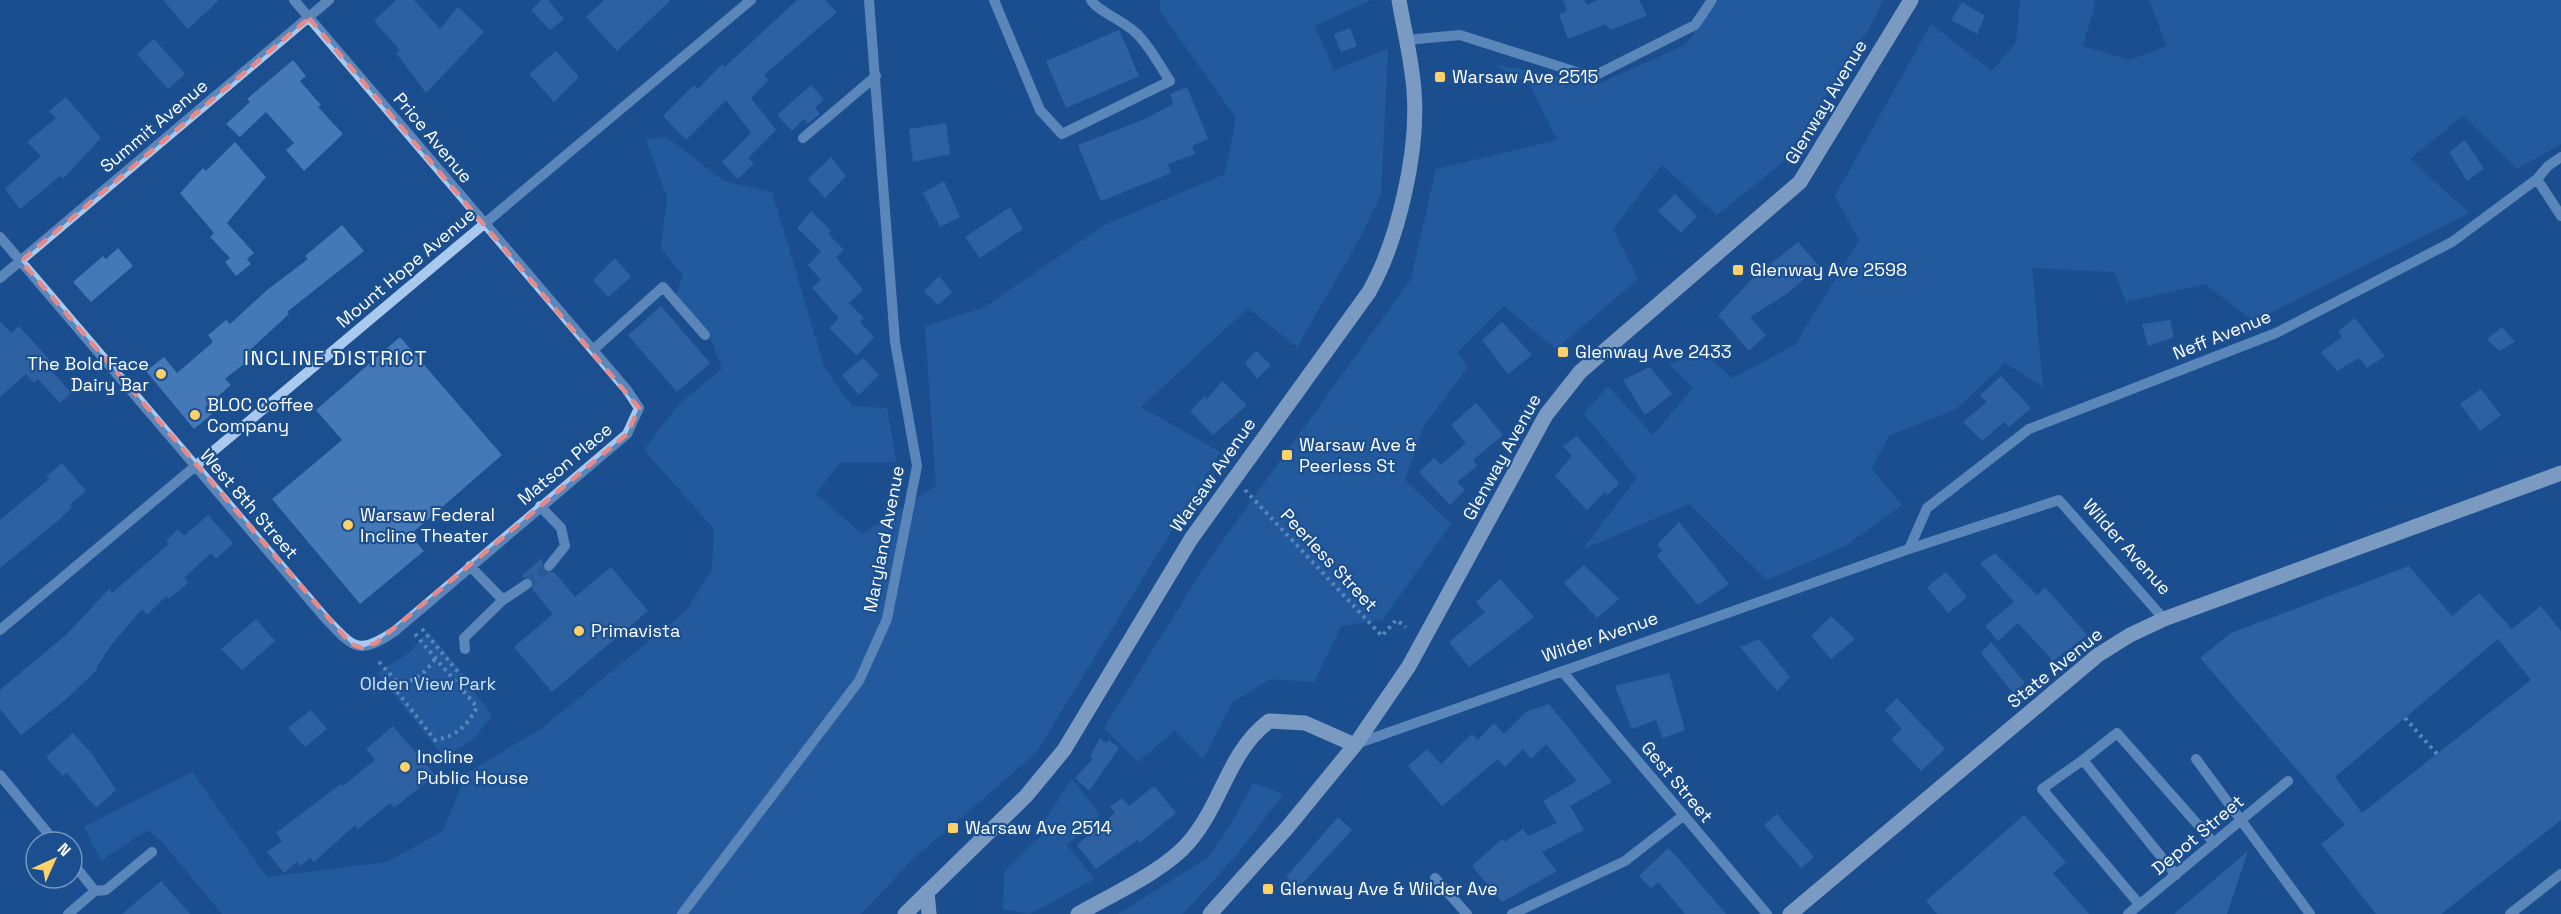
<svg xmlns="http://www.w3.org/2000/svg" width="2561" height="914" font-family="'Space Grotesk',sans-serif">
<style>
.green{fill:#2e69ad}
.building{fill:#4478b7;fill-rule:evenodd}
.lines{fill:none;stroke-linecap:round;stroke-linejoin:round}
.minor-tunnel{stroke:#3d69a0;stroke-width:10;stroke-dasharray:10 5;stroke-linecap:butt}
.path{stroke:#a9c9ee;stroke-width:4;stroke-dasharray:3 4.5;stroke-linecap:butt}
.minor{stroke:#a9c9ee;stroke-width:10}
.major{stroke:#f0f6ff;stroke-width:15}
.marked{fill:none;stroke:#e88989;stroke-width:4.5;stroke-dasharray:12 8;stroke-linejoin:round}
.poi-dot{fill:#ffd166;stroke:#1b4f8f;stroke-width:2}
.labels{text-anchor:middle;stroke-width:4.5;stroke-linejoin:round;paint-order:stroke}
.poi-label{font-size:18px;fill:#fff;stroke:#1b4f8f;text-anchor:start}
.street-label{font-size:18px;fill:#fff;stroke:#1b4f8f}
.park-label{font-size:18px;fill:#cfe3fa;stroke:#1b4f8f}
.neighbourhood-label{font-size:20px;letter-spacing:1.5px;fill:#fff;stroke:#1b4f8f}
</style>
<rect width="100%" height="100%" fill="#1b4f8f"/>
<path class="green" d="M1160,0H1371L1315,26L1334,70L1388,49L1381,194L1359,240L1297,347L1248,308L1141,407L1220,452L1036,753L913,859L861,914H222L162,842L147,830L101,861L84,827L192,772L267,877L387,862L443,831L467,773L542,728L686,611L712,570L714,529L644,450L679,404L722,369L710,336L676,295L683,275L661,249L667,197L646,140L666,137L724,181L772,192L825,369L852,406L887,408L896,462H840L816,494L862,534L936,486L925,326L983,308L1105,225L1225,174L1236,118L1160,11Z
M1719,0H1883L1873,22L1782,163L1717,215L1662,165L1613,229L1638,279L1556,349L1504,306L1457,353L1468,367L1423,427L1405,480L1451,524L1383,619L1341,626L1314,682L1270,679L1232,703L1203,759L1175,730L1138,762L1104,728L1208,561L1411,279L1436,169L1557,140L1529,83L1492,64L1598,84L1685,45Z
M2020,0H2093L2095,5L2083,46L2130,60L2167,46L2149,0H2561V144L2517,169L2464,115L2410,159L2469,213L2254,321L2205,284L2126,302L2114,272L2032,268L2043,387L2005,363L1955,410L1890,435L1871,468L1902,505L1845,546L1767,580L1689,504L1582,550L1637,478L1584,414L1608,386L1653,435L1693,388L1669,364L1701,352L1733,378L1795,345L1859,240L1835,196L1931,24L1992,71L2016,42Z
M428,631L466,678L467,684L492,715L474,739L444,757L377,673L409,653Z
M1072,779L1100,815L1067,845L1094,879L1030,914L1003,909L1004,871L1041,836L1045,820Z
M1253,783L1283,794L1239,852L1183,914H1118L1207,858L1230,826Z"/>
<path class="building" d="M163,0H219L188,29Z
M396,0H414L440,29L458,7L484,32L426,93L396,53L400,50L374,21Z
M541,0H548L564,19L550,30L531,10Z
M604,0H671L617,51L586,17Z
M797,0H825L837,12L764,75L769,80L751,98L776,130L748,158L754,163L738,179L722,162L751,133L726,100L686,140L663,116L694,85L698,89L722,64L725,67Z
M1563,0H1585L1587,5L1598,0H1639L1647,16L1610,30L1606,24L1568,39L1559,15L1567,10Z
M1962,2L1985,16L1977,34L1951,20Z
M1350,28L1357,46L1341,52L1334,34Z
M1119,30L1139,76L1066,108L1046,61Z
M154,39L185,74L168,89L137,54Z
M556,51L579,77L554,102L529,74Z
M293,60L306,76L300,81L321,105L318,107L343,134L304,171L286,150L294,143L266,112L240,137L226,124L250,102L247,99Z
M811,85L824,99L815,108L820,114L807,124L804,119L792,131L777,115Z
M1187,87L1208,139L1192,146L1195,154L1168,164L1171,173L1101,201L1078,145L1147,118L1173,104L1170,94Z
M66,97L101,138L63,179L60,176L20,209L5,189L41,156L27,142L56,118L49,111Z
M946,123L950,154L913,162L909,129Z
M2465,140L2484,169L2467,181L2449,152Z
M235,142L266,177L227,223L254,253L247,259L251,264L236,276L225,262L230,258L210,237L214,233L180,193L203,168L206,171Z
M831,157L846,176L825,198L808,179Z
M944,181L960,217L940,227L923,193Z
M1675,194L1697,216L1681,233L1658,211Z
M1010,207L1023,229L980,258L965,237Z
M811,211L831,231L828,234L844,250L836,257L863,290L849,303L864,318L860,322L874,337L857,356L829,328L839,318L812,288L821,280L808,265L821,251L797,228Z
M342,225L364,251L287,312L289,314L250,350L255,355L225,379L231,385L205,407L212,414L194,429L146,371L164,357L177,373L213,342L208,335L226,320L230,324L267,290L308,259L305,256Z
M1798,242L1819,266L1788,293L1750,317L1766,335L1749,351L1718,315L1752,279Z
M118,248L133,266L91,302L73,282L103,256L106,259Z
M615,258L631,277L608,297L593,280Z
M939,276L952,292L938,305L924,291Z
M661,306L710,363L677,392L628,335Z
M2355,318L2385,356L2367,368L2359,358L2337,371L2321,352L2342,337L2338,331Z
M2170,320L2174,337L2148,346L2142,324Z
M0,321L11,333L19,326L54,365L50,369L71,393L60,403L38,379L34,383L26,374L0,397Z
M1502,322L1532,355L1508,374L1482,340Z
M2502,327L2515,342L2499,351L2487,339Z
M400,337L502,455L410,535L424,551L360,604L272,499L342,440L316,410Z
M1256,351L1271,365L1257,379L1245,363Z
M863,358L879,375L859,395L842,375Z
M1650,367L1672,394L1645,415L1623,380Z
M2001,376L2031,408L2009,427L2004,422L1982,441L1963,422L1987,402L1980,395Z
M1222,381L1247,405L1213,435L1190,411L1205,396L1207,399Z
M2481,389L2501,415L2480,431L2460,404Z
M1476,403L1503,435L1473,460L1477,466L1457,482L1465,490L1450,505L1419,472L1434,458L1441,465L1466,443L1451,425Z
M1577,436L1619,483L1608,495L1605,492L1587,510L1555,476L1572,456L1563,446Z
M62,463L86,491L70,504L72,507L60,519L0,568V520L49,479L46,477Z
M208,515L233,543L216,559L211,553L184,578L188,583L169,599L166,596L147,615L142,609L112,644L96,668L97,670L65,700L21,735L0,709V690L67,634L109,589L112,593L169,544L166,541L178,529L184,536Z
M1679,522L1729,584L1698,605L1657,556L1662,550L1657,545Z
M1995,553L2037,595L2045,587L2087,635L2053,661L2018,623L1998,641L1985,626L2014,602L1980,563Z
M542,558L544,571L554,572L575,597L611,567L648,611L552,692L514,647L553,614L532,589L533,579L521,577Z
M1584,565L1619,599L1597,618L1564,583Z
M2409,566L2452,616L2479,593L2512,629L2541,606L2561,631V820L2441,914H2376L2321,844L2345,825L2200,658L2231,633ZM2498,639L2531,680L2362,813L2335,777Z
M1946,572L1967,597L1948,613L1927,587Z
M1500,579L1534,617L1469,667L1449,642L1485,612L1476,602Z
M1831,616L1855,639L1831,659L1811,636Z
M256,619L275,641L242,670L221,649Z
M1759,639L1790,677L1777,691L1740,647Z
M1991,642L2025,683L2013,693L1981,653Z
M1669,673L1685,730L1663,738L1656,720L1632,729L1615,686Z
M1897,698L1945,749L1921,771L1891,739L1902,729L1885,710Z
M1549,704L1612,782L1570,806L1584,830L1542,852L1557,871L1502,902L1472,866L1502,839L1505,842L1523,829L1528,836L1557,823L1543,801L1577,781L1546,744L1531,759L1523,749L1505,767L1498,759L1442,806L1408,766L1427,749L1441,764L1472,734L1478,740L1494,723L1504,734L1526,712Z
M311,710L327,729L305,747L288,728Z
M393,726L435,775L394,808L390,803L358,829L355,825L314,862L310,858L301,866L297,862L284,873L267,852L282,841L276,833L341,784L343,786L375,760L366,749Z
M73,733L92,754L116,790L96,808L67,773L63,776L46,757Z
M1100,738L1106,743L1109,740L1119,748L1089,791L1075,778L1093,759L1090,756Z
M1154,786L1176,813L1139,843L1137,840L1096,869L1077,845L1115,813L1110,807L1122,798L1129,806Z
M1777,814L1814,857L1801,868L1764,825Z
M2024,815L2066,862L2053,873L2089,914H1937L1926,901Z
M1338,817L1352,830L1297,889L1286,877Z
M1668,848L1678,858L1726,914H1685L1658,882L1651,888L1639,876Z
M2248,851L2227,914H2174Z
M161,881L190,914H122Z"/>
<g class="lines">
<path class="minor-tunnel" d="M527,584L549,566"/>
<path class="path" d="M1245,490L1382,636L1396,620L1406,627
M422,629L463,678L461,688
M415,634L477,707C467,726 457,736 435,740L392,685C413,682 424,676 436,657
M379,662L399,684
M2405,718L2437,754"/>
<path class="minor" d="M994,0L1040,110L1062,134L1170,81C1159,65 1150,46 1136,33C1124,21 1096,10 1091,0
M1406,40L1460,35L1592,77L1695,25L1712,0
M803,138L876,76
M2537,179L2561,216
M0,237L326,619C354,648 358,656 395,631L627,434L639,408L627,390L294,0
M0,278L329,0
M593,350L663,287L705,335
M540,506L561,528L565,546L549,566
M1909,549L1927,508L2029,429L2276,333L2452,242L2537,179L2548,166L2561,157
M503,600L527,584
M0,630L751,0
M465,649L464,638L503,600L470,566
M1562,671L1767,914
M1356,744L1909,549L2059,500L2164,619
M2196,759L2310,914
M2083,760L2042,789L2139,904
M0,775L55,842
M2176,875L2083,760L2117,733L2214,843
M1435,878L1467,914
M95,891L106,890L152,852
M68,914L95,891L72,862
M682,914L859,681L887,619L917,466L895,342L869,0
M1512,914L1625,861L1684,815
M2128,914L2288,781
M2510,914L2561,874"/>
<path class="major" d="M927,892L929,914
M905,914L1026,796L1064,750L1191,539L1369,292C1398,241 1419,151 1414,91C1412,61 1404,30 1399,0
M1078,914C1111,895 1166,870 1189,842C1222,804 1228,752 1269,721L1305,723L1355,745
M1210,914L1287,828L1355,745L1409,666L1546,415L1580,372L1800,182L1911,0
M1790,914L2098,655L2130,635L2164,619L2561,473"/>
</g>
<path d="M0 0H2561V914H0ZM309,18L639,408L627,434L376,643L362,648L351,644L21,261Z" fill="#1b4f8f" fill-opacity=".55" fill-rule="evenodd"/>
<path class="marked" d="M309,18L639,408L627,434L376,643L362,648L351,644L21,261Z"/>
<g class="poi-dot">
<rect x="1434" y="71" width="12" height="12" rx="3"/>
<rect x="1732" y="264" width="12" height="12" rx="3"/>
<rect x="1557" y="346" width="12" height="12" rx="3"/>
<circle cx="161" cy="374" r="6"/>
<circle cx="195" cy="415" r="6"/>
<rect x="1281" y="449" width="12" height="12" rx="3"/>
<circle cx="348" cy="525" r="6"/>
<circle cx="579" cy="631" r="6"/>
<circle cx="405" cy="767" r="6"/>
<rect x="947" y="822" width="12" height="12" rx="3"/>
<rect x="1262" y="883" width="12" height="12" rx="3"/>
</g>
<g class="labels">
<g class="poi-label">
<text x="1452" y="83">Warsaw Ave 2515</text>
<text x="1750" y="276">Glenway Ave 2598</text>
<text x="1575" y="358">Glenway Ave 2433</text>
<text x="149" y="370" text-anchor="end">The Bold Face<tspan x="149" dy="21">Dairy Bar</tspan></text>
<text x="207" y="411">BLOC Coffee<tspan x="207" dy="21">Company</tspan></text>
<text x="1299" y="451">Warsaw Ave &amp;<tspan x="1299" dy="21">Peerless St</tspan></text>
<text x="360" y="521">Warsaw Federal<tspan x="360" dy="21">Incline Theater</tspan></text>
<text x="591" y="637">Primavista</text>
<text x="417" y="763">Incline<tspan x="417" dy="21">Public House</tspan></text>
<text x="965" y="834">Warsaw Ave 2514</text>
<text x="1280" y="895">Glenway Ave &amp; Wilder Ave</text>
</g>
<g class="street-label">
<text transform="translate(1826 102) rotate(-59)" y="6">Glenway Avenue</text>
<text transform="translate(154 126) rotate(-40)" y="6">Summit Avenue</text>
<text transform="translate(433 138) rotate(50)" y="6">Price Avenue</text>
<text transform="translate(406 268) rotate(-40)" y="6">Mount Hope Avenue</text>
<text transform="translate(2222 335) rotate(-22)" y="6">Neff Avenue</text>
<text transform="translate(1502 457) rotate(-61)" y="6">Glenway Avenue</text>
<text transform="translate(565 464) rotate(-40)" y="6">Matson Place</text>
<text transform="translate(1213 475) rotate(-55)" y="6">Warsaw Avenue</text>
<text transform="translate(249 504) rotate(49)" y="6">West 8th Street</text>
<text transform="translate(884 539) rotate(-79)" y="6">Maryland Avenue</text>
<text transform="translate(2127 547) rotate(48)" y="6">Wilder Avenue</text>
<text transform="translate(1329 560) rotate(47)" y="6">Peerless Street</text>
<text transform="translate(1600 637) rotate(-19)" y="6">Wilder Avenue</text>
<text transform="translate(2055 668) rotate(-39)" y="6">State Avenue</text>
<text transform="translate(1677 782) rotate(50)" y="6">Gest Street</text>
<text transform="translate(2198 835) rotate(-40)" y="6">Depot Street</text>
</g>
<g class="park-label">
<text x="428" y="690">Olden View Park</text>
</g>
<g class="neighbourhood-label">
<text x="336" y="365">INCLINE DISTRICT</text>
</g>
</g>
<g transform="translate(54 860) rotate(45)"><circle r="28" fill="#1b4f8f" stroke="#7695bc" stroke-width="1.5"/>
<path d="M0-4.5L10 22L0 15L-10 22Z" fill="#ffd166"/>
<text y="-9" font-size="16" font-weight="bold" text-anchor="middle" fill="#ffffff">N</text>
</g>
</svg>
